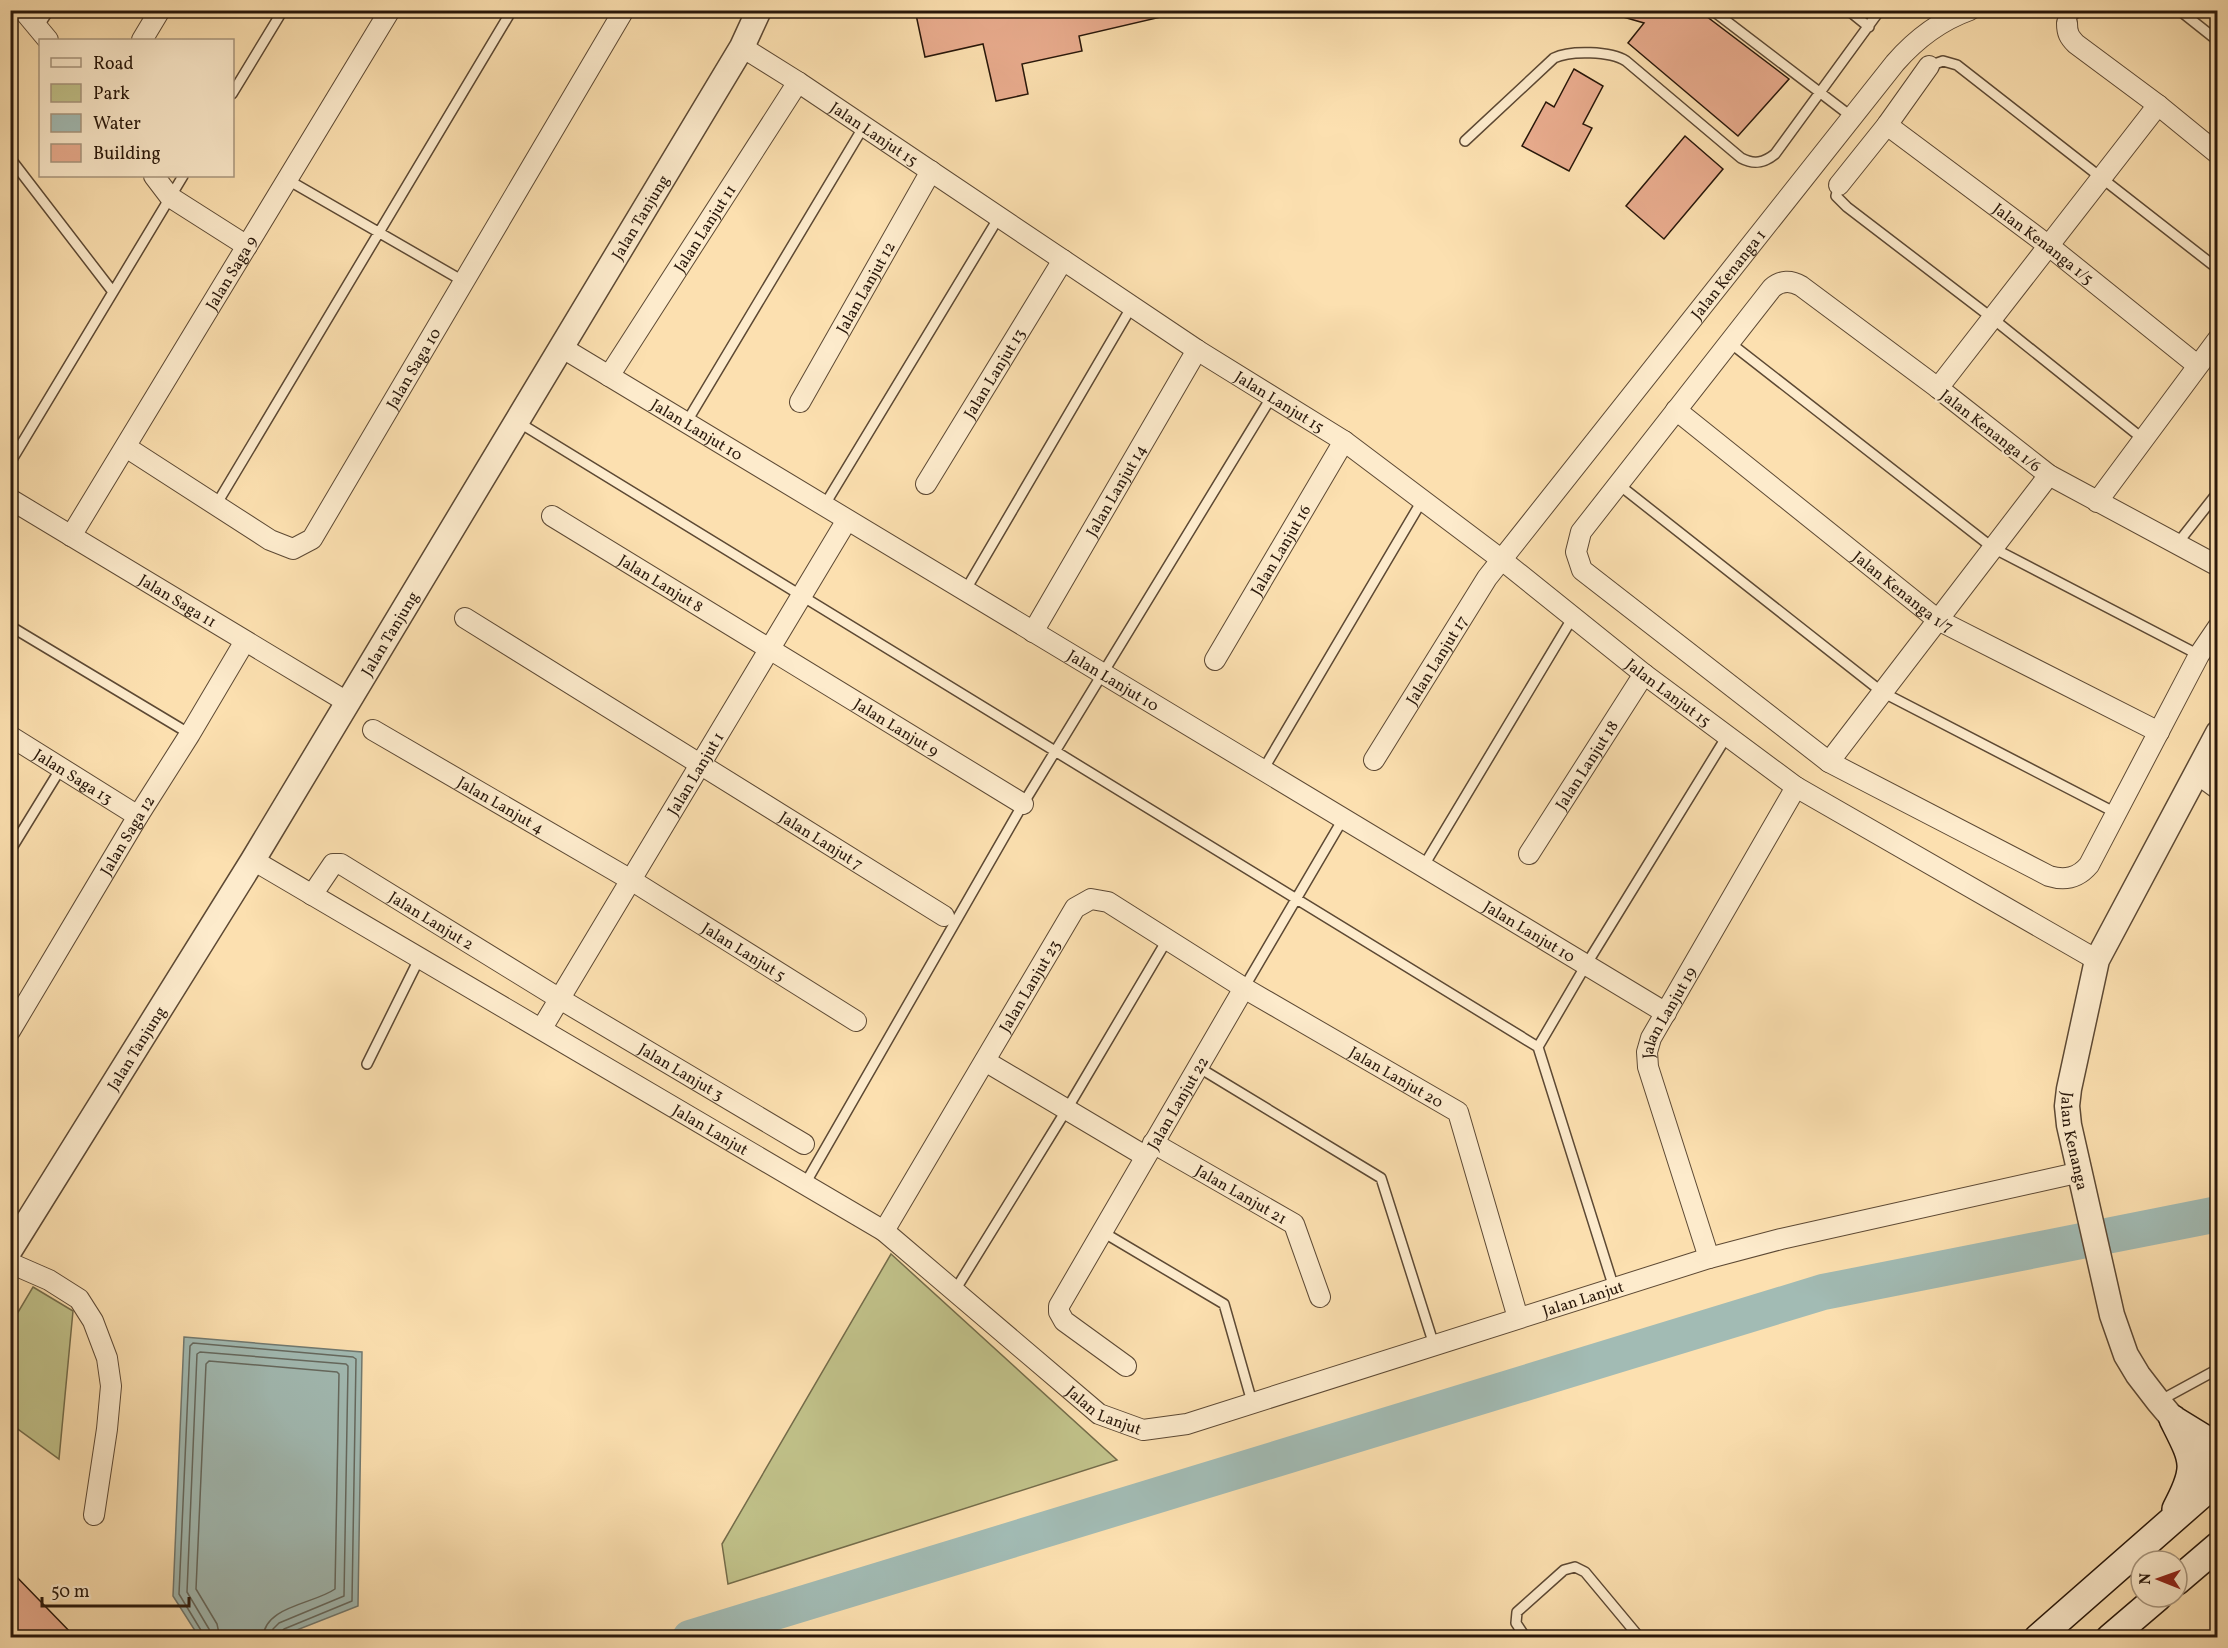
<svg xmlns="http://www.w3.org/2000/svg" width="2228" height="1648" font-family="Vollkorn,serif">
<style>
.green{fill:#c1c28a;stroke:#746c4a;stroke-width:1.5}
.water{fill:#a2bbb4;stroke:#717970;stroke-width:1.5}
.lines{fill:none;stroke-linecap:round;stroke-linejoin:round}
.shore{stroke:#65695f;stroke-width:1.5}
.river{stroke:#a2bbb4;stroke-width:36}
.building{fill:#e9ac8e;stroke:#28170a;stroke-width:1.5}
.service-casing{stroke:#5d4934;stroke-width:12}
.minor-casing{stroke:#5d4934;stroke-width:22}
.tertiary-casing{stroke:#5d4934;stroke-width:27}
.secondary-casing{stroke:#28170a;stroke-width:30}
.service{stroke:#fdebcc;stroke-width:9}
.minor{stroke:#fdebcc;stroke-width:20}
.tertiary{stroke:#fdebcc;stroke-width:24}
.secondary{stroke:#fdebcc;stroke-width:27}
.labels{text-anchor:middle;stroke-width:4.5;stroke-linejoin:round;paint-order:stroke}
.street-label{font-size:16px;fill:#28170a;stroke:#fdebcc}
</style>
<rect width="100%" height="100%" fill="#fce0b0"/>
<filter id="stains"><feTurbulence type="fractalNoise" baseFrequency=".00333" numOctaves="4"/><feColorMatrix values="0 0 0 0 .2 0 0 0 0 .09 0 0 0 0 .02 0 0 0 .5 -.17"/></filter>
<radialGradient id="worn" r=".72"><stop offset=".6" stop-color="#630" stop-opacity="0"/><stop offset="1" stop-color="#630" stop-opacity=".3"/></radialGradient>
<path class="green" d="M891,1254L1117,1460L728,1584L722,1544Z
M33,1287L73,1311L59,1459L11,1424V1324Z"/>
<path class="water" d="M184,1337L362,1352L358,1606L279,1637H199L173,1596Z"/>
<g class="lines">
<path class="shore" d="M203,1638L202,1632L179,1594L190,1346L193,1343L353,1357L356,1359L352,1601L284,1629L280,1633V1638
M211,1638L209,1629L187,1592L197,1354L200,1352L346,1364L348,1366L344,1596L279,1623L273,1629L272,1638
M220,1638L217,1624L196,1589L206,1364L209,1361L337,1372L339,1374L335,1589C314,1604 264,1606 263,1638"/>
<path class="river" d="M690,1638L1823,1292L2218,1214"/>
</g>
<path class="building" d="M915,10H1160L1161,17L1079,36L1082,51L1022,64L1028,94L996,101L983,44L925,57Z
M1616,10H1698L1789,79L1738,136L1628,43L1644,23L1616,15Z
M1574,69L1603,86L1583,124L1592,128L1569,171L1522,146L1546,102L1554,107Z
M1685,136L1723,169L1664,239L1626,206Z
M10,1570L76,1638H10Z"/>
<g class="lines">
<g class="service-casing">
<path id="service" d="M1712,10L1852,117
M1848,10L1869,27
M1936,10L1939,24
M2179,10L2218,41
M2067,23L2069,18L2080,10
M38,27L49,10
M1929,66L1943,61L1957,65L2218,269
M232,94L283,10
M1465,141L1554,58C1570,50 1611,51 1626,61L1741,158C1754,165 1764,163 1775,154L1880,10
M10,158L113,292
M288,180L463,281
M1839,185L1836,196L1847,207L1992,318L2143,439
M1729,342L1993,548L2199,655
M518,422L1538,1047
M686,423L864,126
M10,463L183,176
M1618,484L1882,692L2116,813
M216,505L512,10
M824,506L999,217
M2177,544L2218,492
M965,591L1132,306
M10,626L190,734
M1263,770L1423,499
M10,851L61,768
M1423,867L1573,617
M1244,988L1343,819
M367,1064L420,957
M1198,1067L1381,1178L1434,1345
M805,1184L1023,804L1272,396
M1101,1231L1224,1304L1252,1402
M1614,1288L1538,1047L1586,965L1727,736
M954,1292L1067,1109L1167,940
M2161,1400L2218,1369
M1526,1638L1516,1623L1517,1612L1564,1570L1575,1567L1585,1572L1640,1638"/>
</g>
<g class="minor-casing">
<g id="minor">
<path d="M23,10L48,40"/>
<path d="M2067,23C2067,33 2069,37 2076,44L2158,105L2218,154"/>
<path d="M142,40L160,10"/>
<path id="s1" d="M742,47L798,82L1197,350L1344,441L1502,560L1644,674L1796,787L2097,960"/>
<path id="s2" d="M1887,125L2049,246L2197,365"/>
<path d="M154,176L170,197L247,246"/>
<path d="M1839,185L1887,125L1929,66"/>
<path id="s3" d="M561,347L1666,1013"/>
<path id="s4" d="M609,376L798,82"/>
<path d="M1938,388L2158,105"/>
<path id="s5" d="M800,402L931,171"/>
<path id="s6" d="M1676,410L1938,620L2159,732"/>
<path id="s7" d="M126,447L270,540L293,549L312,539L624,10"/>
<path id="s8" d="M926,484L1063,260"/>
<path id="s9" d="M10,499L347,702"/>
<path d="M2097,502L2218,339"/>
<path id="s10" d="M552,516L1023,804"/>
<path id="s11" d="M71,536L390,10"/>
<path d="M2218,566L2049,475L1938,388L1801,286C1791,280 1781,280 1772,288L1581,532L1576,552L1582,570L1829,762L2049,876C2065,881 2078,878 2089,865L2199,655L2218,627"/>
<path id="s12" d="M465,618L944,916"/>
<path id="s13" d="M1033,632L1197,350"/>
<path id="s14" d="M1215,660L1344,441"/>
<path id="s15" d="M373,730L631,880L856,1021"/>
<path id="s16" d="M10,736L138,816"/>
<path id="s17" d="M1374,760L1487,578L1895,63C1916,39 1939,21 1970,10"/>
<path d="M1829,762L2049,475"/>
<path d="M2196,773L2218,789"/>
<path id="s18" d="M1529,854L1644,674"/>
<path id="s19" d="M253,860L884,1231L1099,1414L1143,1430L1187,1424L1709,1258L1781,1239L2081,1172"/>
<path id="s20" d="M312,895L333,864H341L560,999L804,1144"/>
<path id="s21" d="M542,1028L847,520"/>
<path id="s22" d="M10,1031L138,816L190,734L245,641"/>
<path d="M985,1061L1145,1156"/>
<path id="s23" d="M1153,1143L1294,1224L1320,1297"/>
<path id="s24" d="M884,1231L1075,908L1091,899L1108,902L1244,988L1458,1112L1518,1318"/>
<path id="s25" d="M1709,1258L1648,1067L1647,1052L1651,1038L1796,787"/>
<path d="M10,1263L49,1280L79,1299L93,1321L107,1358L111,1386L107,1429L94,1515"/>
<path id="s26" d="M1126,1366L1064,1321L1059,1312V1306L1244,988"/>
</g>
</g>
<g class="tertiary-casing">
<g id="tertiary">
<path id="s27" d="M2218,733L2097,960L2069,1089L2067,1106L2069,1125L2112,1315L2126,1355L2138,1375L2158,1401L2218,1472"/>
<path id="s28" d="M10,1250L253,860L742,47L759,10"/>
</g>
</g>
<g class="secondary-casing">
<path id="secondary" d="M2173,1419C2194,1461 2199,1466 2176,1509
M2174,1420L2218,1447
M2177,1581L2218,1546
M2038,1638L2218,1480
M2110,1638L2158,1597"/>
</g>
<use href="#service" class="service"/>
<use href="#minor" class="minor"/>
<use href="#tertiary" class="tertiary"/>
<use href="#secondary" class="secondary"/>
</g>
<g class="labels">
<g class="street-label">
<text dy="6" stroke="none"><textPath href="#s1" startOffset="158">Jalan Lanjut 15</textPath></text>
<text dy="6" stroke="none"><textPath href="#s28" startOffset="1210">Jalan Tanjung</textPath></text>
<text dy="6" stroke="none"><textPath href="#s4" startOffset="176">Jalan Lanjut 11</textPath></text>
<text dy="6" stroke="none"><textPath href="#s2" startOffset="196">Jalan Kenanga 1/5</textPath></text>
<text dy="6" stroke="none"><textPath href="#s11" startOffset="308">Jalan Saga 9</textPath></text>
<text dy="6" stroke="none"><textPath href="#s17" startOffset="602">Jalan Kenanga 1</textPath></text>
<text dy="6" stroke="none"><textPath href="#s5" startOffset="132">Jalan Lanjut 12</textPath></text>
<text dy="6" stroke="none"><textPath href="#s7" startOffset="416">Jalan Saga 10</textPath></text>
<text dy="6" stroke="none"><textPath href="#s8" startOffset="130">Jalan Lanjut 13</textPath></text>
<text dy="6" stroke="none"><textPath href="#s1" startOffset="644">Jalan Lanjut 15</textPath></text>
<text dy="6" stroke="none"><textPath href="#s3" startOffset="159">Jalan Lanjut 10</textPath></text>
<text transform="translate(1991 430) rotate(38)" y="6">Jalan Kenanga 1/6</text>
<text dy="6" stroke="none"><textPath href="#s13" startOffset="164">Jalan Lanjut 14</textPath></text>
<text dy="6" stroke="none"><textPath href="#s14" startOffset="128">Jalan Lanjut 16</textPath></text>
<text dy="6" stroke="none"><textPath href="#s10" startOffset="128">Jalan Lanjut 8</textPath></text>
<text dy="6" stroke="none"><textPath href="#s6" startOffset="291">Jalan Kenanga 1/7</textPath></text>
<text dy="6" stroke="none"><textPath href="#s9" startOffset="196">Jalan Saga 11</textPath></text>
<text dy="6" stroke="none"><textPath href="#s28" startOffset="724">Jalan Tanjung</textPath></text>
<text dy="6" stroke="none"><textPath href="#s17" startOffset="118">Jalan Lanjut 17</textPath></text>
<text dy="6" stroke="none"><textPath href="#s3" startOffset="645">Jalan Lanjut 10</textPath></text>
<text dy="6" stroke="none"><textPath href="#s1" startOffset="1130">Jalan Lanjut 15</textPath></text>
<text dy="6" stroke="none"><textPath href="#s10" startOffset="404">Jalan Lanjut 9</textPath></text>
<text dy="6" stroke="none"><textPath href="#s18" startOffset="106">Jalan Lanjut 18</textPath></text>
<text dy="6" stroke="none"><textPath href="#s21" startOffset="297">Jalan Lanjut 1</textPath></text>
<text dy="6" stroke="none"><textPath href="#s16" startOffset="75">Jalan Saga 13</textPath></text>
<text dy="6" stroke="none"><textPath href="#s15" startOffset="148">Jalan Lanjut 4</textPath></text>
<text dy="6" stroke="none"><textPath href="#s22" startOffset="228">Jalan Saga 12</textPath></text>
<text dy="6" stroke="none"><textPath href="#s12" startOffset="420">Jalan Lanjut 7</textPath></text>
<text dy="6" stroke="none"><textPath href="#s20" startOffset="152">Jalan Lanjut 2</textPath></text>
<text dy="6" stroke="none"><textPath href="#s3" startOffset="1131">Jalan Lanjut 10</textPath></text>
<text dy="6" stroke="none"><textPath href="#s15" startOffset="432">Jalan Lanjut 5</textPath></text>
<text dy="6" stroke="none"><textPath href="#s24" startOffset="285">Jalan Lanjut 23</textPath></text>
<text dy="6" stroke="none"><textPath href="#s25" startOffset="260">Jalan Lanjut 19</textPath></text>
<text dy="6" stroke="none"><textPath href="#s28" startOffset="238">Jalan Tanjung</textPath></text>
<text dy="6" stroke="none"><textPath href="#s20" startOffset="444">Jalan Lanjut 3</textPath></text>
<text dy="6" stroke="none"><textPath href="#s24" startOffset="748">Jalan Lanjut 20</textPath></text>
<text dy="6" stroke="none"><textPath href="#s26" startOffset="328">Jalan Lanjut 22</textPath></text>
<text dy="6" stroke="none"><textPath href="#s19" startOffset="531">Jalan Lanjut</textPath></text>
<text dy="6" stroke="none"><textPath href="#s27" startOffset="442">Jalan Kenanga</textPath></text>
<text dy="6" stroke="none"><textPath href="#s23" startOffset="102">Jalan Lanjut 21</textPath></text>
<text dy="6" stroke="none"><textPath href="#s19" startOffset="1521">Jalan Lanjut</textPath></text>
<text dy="6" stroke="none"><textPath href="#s19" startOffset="1017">Jalan Lanjut</textPath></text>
</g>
</g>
<rect width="2228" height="1648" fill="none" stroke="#fce0b0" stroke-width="36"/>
<rect x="12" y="12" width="2204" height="1624" fill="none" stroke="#28170a" stroke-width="3"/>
<rect x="18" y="18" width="2192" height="1612" fill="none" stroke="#28170a" stroke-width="1.5"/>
<rect x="39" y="39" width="195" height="138" fill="#fdebcc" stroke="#a8967e" stroke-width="1.5"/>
<rect x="51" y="58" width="30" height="9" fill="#fdebcc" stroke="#a8967e" stroke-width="1.5"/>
<text x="93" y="69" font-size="18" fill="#28170a">Road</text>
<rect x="51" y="84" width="30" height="18" fill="#c1c28a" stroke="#a8967e" stroke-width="1.5"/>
<text x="93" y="99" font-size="18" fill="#28170a">Park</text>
<rect x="51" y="114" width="30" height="18" fill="#a2bbb4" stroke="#a8967e" stroke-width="1.5"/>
<text x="93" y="129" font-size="18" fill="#28170a">Water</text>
<rect x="51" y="144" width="30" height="18" fill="#e9ac8e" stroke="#a8967e" stroke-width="1.5"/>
<text x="93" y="159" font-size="18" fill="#28170a">Building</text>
<g transform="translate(2159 1579) rotate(271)"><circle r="28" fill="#fdebcc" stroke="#a8967e" stroke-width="1.5"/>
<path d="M0-4.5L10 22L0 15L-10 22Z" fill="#8f2418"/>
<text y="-9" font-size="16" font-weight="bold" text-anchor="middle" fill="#28170a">N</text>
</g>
<path d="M42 1597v9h147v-9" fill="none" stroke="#28170a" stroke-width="3"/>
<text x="51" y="1597" font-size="18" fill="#28170a" stroke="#fdebcc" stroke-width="4.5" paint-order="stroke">50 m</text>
<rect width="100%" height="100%" filter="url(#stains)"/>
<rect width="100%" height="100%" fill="url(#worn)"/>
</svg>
